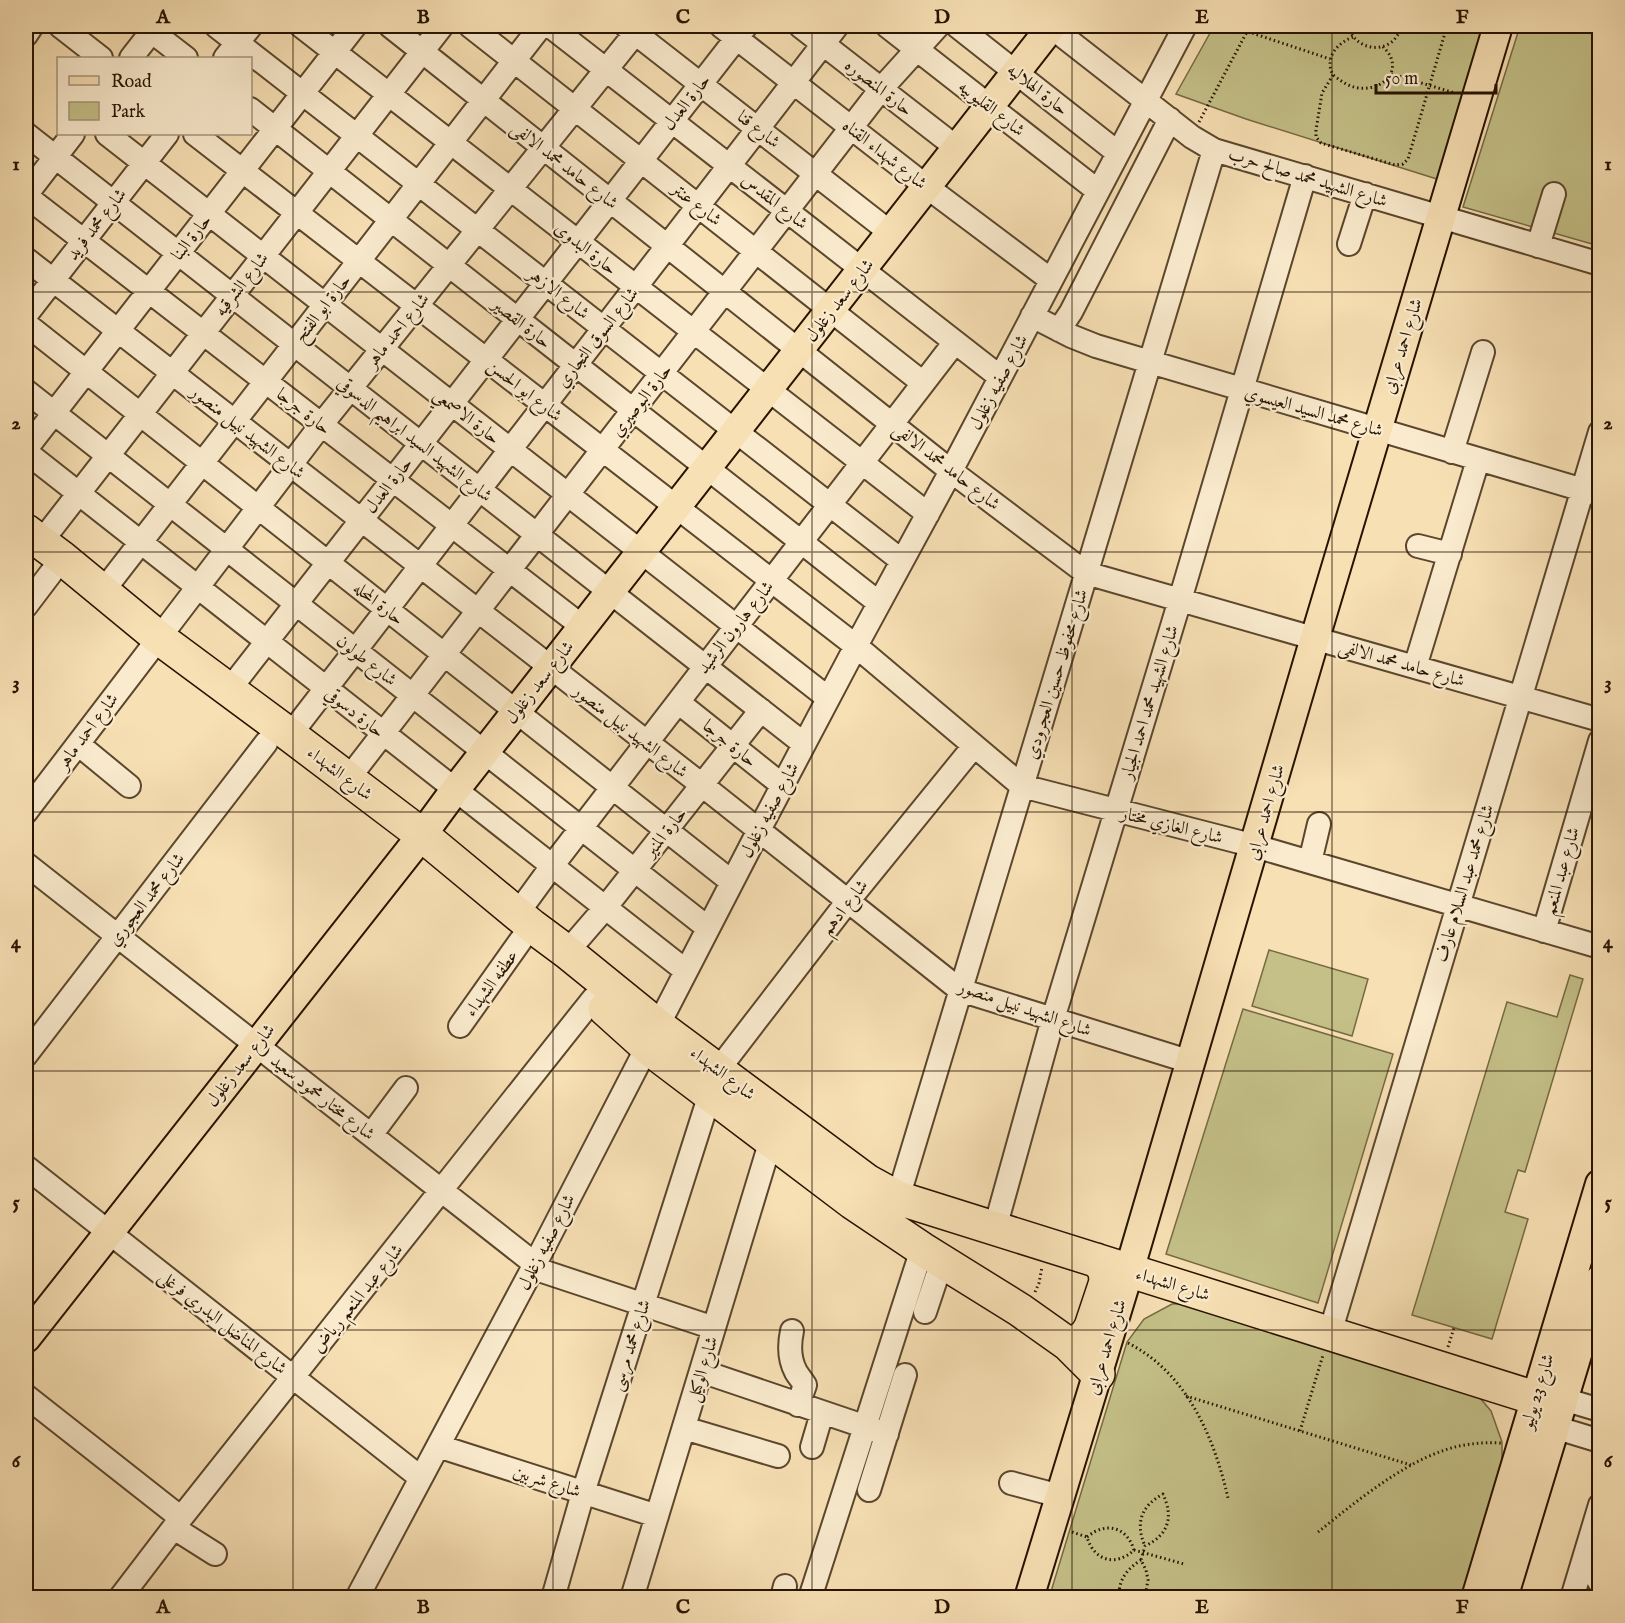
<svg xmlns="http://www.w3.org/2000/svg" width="1625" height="1623" font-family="'IM FELL English',Amiri,serif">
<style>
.green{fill:#c4c088;stroke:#766a44;stroke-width:1.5}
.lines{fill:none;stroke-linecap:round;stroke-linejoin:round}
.minor-casing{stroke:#5b462d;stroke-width:26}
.major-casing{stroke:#271300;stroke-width:32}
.highway-casing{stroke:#271300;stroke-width:36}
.path{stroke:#271300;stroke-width:3;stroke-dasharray:1.5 3;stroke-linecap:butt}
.minor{stroke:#faebce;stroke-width:22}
.major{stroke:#f7e0b4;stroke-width:28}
.highway{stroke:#f7e0b4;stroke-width:33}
.grid{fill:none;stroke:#271300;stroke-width:1.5;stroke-opacity:0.55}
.labels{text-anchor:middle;stroke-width:4.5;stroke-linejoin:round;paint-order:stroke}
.street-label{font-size:18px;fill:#271300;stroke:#faebce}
.neatline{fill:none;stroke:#271300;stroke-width:2}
.grid-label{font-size:20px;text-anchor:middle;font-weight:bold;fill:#271300}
</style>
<rect width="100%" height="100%" fill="#f7e0b4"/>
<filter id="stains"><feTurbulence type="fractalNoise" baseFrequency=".00333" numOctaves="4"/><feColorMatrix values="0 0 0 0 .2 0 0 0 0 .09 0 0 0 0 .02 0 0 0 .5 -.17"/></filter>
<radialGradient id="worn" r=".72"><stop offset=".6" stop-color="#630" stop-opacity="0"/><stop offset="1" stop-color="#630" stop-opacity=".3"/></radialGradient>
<path class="green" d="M1214,26H1485L1440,180L1246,119L1176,94Z
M1520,26H1599V246L1463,207Z
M1269,950L1368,979L1352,1036L1252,1006Z
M1570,975L1583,979L1525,1172L1518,1170L1505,1212L1528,1219L1492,1339L1412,1315L1507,1002L1557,1017Z
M1243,1009L1393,1054L1318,1303L1166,1254Z
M1200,1303L1474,1391L1491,1411L1502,1442V1479L1465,1597L1049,1598L1127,1342L1144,1319L1172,1304Z"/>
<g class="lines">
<g class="minor-casing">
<path id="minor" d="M60,26L101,58
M216,26L902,561
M301,26L928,514
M390,26L951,471L1086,573L1600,720
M470,26L923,383
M550,26L1000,377
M626,26L891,233
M721,26L927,187L1051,280
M800,26L957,148
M887,26L1098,191
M957,26L1118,153
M1050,26L1192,137L1214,150L1600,264
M151,31L186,58
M26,35L32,26
M131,58L156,26
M225,58L251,26
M250,109L879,603
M26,134L804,744
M107,134L828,698
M195,134L856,646L1022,786L1255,846L1600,947
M26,195L73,134
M26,196L583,627
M1349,244L1365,194
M1538,246L1554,194
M26,259L702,785L960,990L1191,1062
M26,315L167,134
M1032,316L1071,336L1096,346L1600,495
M26,324L732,882
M1059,330L1071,312L1170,119
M26,391L708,928
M26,449L355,26
M26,452L686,971
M1452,452L1483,352
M41,542L442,26
M1418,546L1450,554
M103,591L541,26
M26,606L51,573
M159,638L321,425L641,26
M1415,667L1478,460
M229,690L746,26
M678,702L782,785
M290,735L837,26
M78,744L129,786
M348,779L881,89L938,26
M26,812L149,651
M1310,862L1319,824
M26,864L535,1264
M517,914L552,866L955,342
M1544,931L1600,741
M567,952L605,908L761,710
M460,1026L521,940
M26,1055L266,743
M718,1070L848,901L974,746
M371,1135L406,1088
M26,1167L421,1478
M898,1198L1214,150
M995,1228L1053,1019L1180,600L1305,176
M533,1268L714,1328
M925,1312L942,1261
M792,1331C789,1345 789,1359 796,1372C799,1377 802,1380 805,1385L798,1405
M1330,1333L1600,432
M701,1371L887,1434
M26,1396L181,1518
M1563,1399L1600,1410
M1554,1427L1600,1441
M684,1428L778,1456
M438,1446L657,1516
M812,1447L822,1413
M1011,1483L1060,1496
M869,1490L905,1375
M174,1528L215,1554
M1591,1568L1600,1583
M120,1598L181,1518L593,999
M357,1598L535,1264L759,830L856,646L951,471L1185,26
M553,1598L583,1493L710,1094
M632,1598L771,1140
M782,1598L785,1586
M810,1598L922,1249
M1572,1598L1600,1505"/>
</g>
<g class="major-casing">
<path id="major" d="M26,1338L422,835L455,790L1052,26
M1029,1598L1129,1271L1315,638L1498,26
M1476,1598L1600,1184
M1503,1598L1600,1279"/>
</g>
<g class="highway-casing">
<path id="highway" d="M26,531L62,558L159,638L290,735L422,835L532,926L567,952L657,1025L867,1181L898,1198L1535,1398
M605,1009L646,1046L852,1202L922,1249L1020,1310L1068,1344L1098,1374
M1068,1344C1079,1342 1086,1337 1091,1327L1106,1282L1105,1269L1096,1260"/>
</g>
<path class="path" d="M1231,26L1330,59
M1348,26C1356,54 1395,55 1401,26
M1353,37C1337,43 1324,58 1333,75C1341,81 1349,87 1359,88C1385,91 1406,67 1382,46
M1391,74L1455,93
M1333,75L1322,93L1316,130V137L1321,143L1324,144L1395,165L1403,164L1408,159L1447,26
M1199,122L1250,26
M1035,1292L1039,1283L1042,1267
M1128,1343C1187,1373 1214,1437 1228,1498
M1448,1347L1454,1328
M1186,1396L1411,1465
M1300,1431L1323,1355
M1072,1532L1087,1537C1094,1561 1116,1567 1134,1550L1184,1564
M1318,1532C1353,1504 1399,1466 1442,1451C1461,1444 1481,1442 1502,1443
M1087,1537C1106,1521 1127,1527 1134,1550
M1119,1598C1118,1580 1127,1569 1141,1560
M1143,1598L1146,1591L1148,1580L1146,1570L1141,1560L1145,1546C1168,1535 1174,1518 1163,1494C1141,1506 1135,1523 1145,1546"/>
<use href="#minor" class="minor"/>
<use href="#major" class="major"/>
<use href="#highway" class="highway"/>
</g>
<path class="grid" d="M293,26V1598M553,26V1598M812,26V1598M1072,26V1598M1332,26V1598M26,292H1600M26,552H1600M26,812H1600M26,1071H1600M26,1330H1600"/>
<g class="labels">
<g class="street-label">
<text transform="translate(879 87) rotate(38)" y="6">حارة المنصوره</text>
<text transform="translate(1038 89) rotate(38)" y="6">حارة الهلاليه</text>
<text transform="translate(686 102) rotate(-52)" y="6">حارة العدل</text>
<text transform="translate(992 108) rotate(38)" y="6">شارع القليوبيه</text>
<text transform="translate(759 129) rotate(38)" y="6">شارع قنا</text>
<text transform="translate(885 154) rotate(38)" y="6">شارع شهداء القناه</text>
<text transform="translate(565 165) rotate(38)" y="6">شارع حامد محمد الالفى</text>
<text transform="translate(1308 177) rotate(17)" y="6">شارع الشهيد محمد صالح حرب</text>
<text transform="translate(775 201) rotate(38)" y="6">شارع المقدس</text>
<text transform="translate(697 204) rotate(38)" y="6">شارع عنتر</text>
<text transform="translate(96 224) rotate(-52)" y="6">شارع محمد فريد</text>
<text transform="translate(191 237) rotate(-52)" y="6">حارة البنا</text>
<text transform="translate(586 248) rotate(38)" y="6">حارة البدوى</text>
<text transform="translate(241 284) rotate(-52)" y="6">شارع الشرقيه</text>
<text transform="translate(559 293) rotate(38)" y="6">شارع الازهر</text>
<text transform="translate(839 300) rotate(-52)" y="6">شارع سعد زغلول</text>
<text transform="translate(322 308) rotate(-52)" y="6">حارة ابو الفتح</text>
<text transform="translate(522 323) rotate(38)" y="6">حارة القصير</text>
<text transform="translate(397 330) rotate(-51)" y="6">شارع احمد ماهر</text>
<text transform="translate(597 337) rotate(-52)" y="6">شارع السوق التجاري</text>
<text transform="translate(1402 346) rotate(-73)" y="6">شارع احمد عرابى</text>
<text transform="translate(998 382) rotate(-62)" y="6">شارع صفيه زغلول</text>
<text transform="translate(525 390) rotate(38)" y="6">شارع ابو الحسن</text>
<text transform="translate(641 400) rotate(-52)" y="6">حارة البوصيري</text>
<text transform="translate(304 411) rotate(38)" y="6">حارة جرجا</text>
<text transform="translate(1314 411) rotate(16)" y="6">شارع محمد السيد العيسوي</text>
<text transform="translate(467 416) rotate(38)" y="6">حارة الاصمعي</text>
<text transform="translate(248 432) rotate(38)" y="6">شارع الشهيد نبيل منصور</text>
<text transform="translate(415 439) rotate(38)" y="6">شارع الشهيد السيد ابراهيم الدسوقي</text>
<text transform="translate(947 466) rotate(38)" y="6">شارع حامد محمد الالفى</text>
<text transform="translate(388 485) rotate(-52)" y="6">حارة العدل</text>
<text transform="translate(379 603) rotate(38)" y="6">حارة المحله</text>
<text transform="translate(735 627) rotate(-52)" y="6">شارع هارون الرشيد</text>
<text transform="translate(367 660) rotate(38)" y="6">شارع طولون</text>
<text transform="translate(1402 663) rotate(16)" y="6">شارع حامد محمد الالفى</text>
<text transform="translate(1056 674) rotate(-73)" y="6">شارع محفوظ حسين العجرودي</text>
<text transform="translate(539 682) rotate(-52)" y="6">شارع سعد زغلول</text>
<text transform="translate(1149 702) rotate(-73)" y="6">شارع الشهيد محمد احمد الجيار</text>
<text transform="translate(355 712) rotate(38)" y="6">حارة دسوقي</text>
<text transform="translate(87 731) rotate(-53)" y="6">شارع احمد ماهر</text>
<text transform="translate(631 731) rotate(38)" y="6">شارع الشهيد نبيل منصور</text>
<text transform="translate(730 743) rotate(39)" y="6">حارة جرجا</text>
<text transform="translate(340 773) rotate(37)" y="6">شارع الشهداء</text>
<text transform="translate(769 810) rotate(-62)" y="6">شارع صفيه زغلول</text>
<text transform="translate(1265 812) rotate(-74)" y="6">شارع احمد عرابى</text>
<text transform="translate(1172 825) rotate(14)" y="6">شارع الغازي مختار</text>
<text transform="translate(665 832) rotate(-52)" y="6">حارة المنير</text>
<text transform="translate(1561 871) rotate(-74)" y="6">شارع عبد المنعم</text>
<text transform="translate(1464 883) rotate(-73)" y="6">شارع محمد عبد السلام عارف</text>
<text transform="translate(146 899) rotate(-52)" y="6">شارع محمد العجوري</text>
<text transform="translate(844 907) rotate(-52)" y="6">شارع ادهم</text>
<text transform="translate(491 983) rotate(-54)" y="6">عطفه الشهداء</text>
<text transform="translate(1025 1008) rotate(19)" y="6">شارع الشهيد نبيل منصور</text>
<text transform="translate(240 1065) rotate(-52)" y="6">شارع سعد زغلول</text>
<text transform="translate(723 1073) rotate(37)" y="6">شارع الشهداء</text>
<text transform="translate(323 1097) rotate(38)" y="6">شارع مختار محمود سعيد</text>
<text transform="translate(546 1242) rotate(-63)" y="6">شارع صفيه زغلول</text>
<text transform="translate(1173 1284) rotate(17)" y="6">شارع الشهداء</text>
<text transform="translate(357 1298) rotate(-51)" y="6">شارع عبد المنعم رياض</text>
<text transform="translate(223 1322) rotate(38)" y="6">شارع المناضل البدري فرغلى</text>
<text transform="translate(630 1345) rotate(-72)" y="6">شارع محمد مرسى</text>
<text transform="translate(1106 1347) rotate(-73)" y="6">شارع احمد عرابى</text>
<text transform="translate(702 1369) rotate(-73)" y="6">شارع الوكيل</text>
<text transform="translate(1537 1391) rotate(-73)" y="6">شارع 23 يوليو</text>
<text transform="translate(547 1481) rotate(18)" y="6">شارع شربين</text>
</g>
</g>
<rect width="1625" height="1623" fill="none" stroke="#f7e0b4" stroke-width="66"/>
<rect x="57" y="57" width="195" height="78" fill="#faebce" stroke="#a6957c" stroke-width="1.5"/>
<rect x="69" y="76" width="30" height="9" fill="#f7e0b4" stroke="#a6957c" stroke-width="1.5"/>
<text x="111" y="87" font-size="18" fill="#271300">Road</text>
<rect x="69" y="102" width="30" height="18" fill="#c4c088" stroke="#a6957c" stroke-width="1.5"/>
<text x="111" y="117" font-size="18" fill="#271300">Park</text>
<path d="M1376 84v9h120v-9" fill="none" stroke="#271300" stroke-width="3"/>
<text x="1385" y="84" font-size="18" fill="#271300" stroke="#faebce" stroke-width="4.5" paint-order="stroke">50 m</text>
<rect x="33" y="33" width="1559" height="1557" class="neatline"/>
<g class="grid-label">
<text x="163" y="23">A</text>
<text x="423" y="23">B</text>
<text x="683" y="23">C</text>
<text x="942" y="23">D</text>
<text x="1202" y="23">E</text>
<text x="1462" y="23">F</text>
<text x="16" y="170">1</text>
<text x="1608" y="170">1</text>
<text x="16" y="429">2</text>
<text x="1608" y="429">2</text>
<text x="16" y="689">3</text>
<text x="1608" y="689">3</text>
<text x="16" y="948">4</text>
<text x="1608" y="948">4</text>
<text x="16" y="1208">5</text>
<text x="1608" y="1208">5</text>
<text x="16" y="1467">6</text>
<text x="1608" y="1467">6</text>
<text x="163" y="1613">A</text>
<text x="423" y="1613">B</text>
<text x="683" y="1613">C</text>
<text x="942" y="1613">D</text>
<text x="1202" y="1613">E</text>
<text x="1462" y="1613">F</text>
</g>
<rect width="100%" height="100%" filter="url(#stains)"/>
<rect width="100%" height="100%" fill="url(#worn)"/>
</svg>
